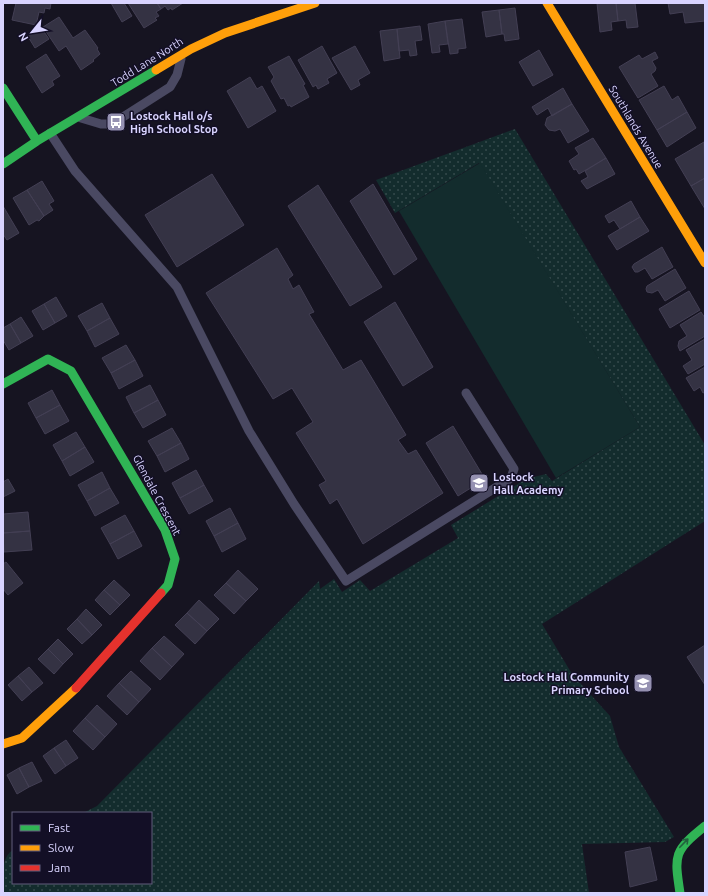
<svg xmlns="http://www.w3.org/2000/svg" width="708" height="896" font-family="Ubuntu,sans-serif">
<style>
.grass{fill:url(#grass-dots)}
.park{fill:#132c2d}
.building{fill:#343243;stroke:#433f54}
.lines{fill:none;stroke-linecap:round;stroke-linejoin:round}
.lane{stroke:#4a4962;stroke-width:9}
.fast{stroke:#30b455;stroke-width:9}
.slow{stroke:#ff9f0a;stroke-width:9}
.jam{stroke:#e5322d;stroke-width:9}
.oneway{stroke:#22623e}
.labels{text-anchor:middle;stroke-width:3;stroke-linejoin:round;paint-order:stroke}
.street-label{font-size:11px;fill:#d9d4ff;stroke:#130f26}
.poi-label{font-size:11px;font-weight:bold;fill:#d9d4ff;stroke:#130f26;text-anchor:start}
</style>
<defs>
<pattern id="grass-dots" width="8" height="8" patternUnits="userSpaceOnUse"><rect width="8" height="8" fill="#132c2d"/><path d="M2 2h.1M6 6h.1" fill="none" stroke="#354a4c" stroke-width="1.8" stroke-linecap="round"/></pattern>
</defs>
<rect width="100%" height="100%" fill="#161421"/>
<path class="grass" d="M515,129L705,445V521L542,624L572,674L610,716L619,747L674,837L665,842L582,844L589,893H3C3,878 0,858 13,850V883H151V813H83L97,806L319,581L320,589L334,579L342,592L360,580L370,591L458,538L451,525L526,479L546,474L552,481L640,427L479,163L395,213L376,180Z"/>
<path class="park" d="M480,163L640,427L556,478L399,211Z"/>
<path class="building" d="M16,3H51L50,9L45,8L44,13L39,12L36,25L12,20Z
M111,3H124L132,16L122,22Z
M128,3H157L161,9L156,12L159,16L155,18L157,20L144,28Z
M157,3H183L172,10L171,8L168,10L165,6L161,9Z
M597,3H616L618,21L611,22L612,30L600,32Z
M616,3H635L638,27L627,28L626,20L618,21Z
M668,3H705V21L685,23L683,12L670,14Z
M515,8L519,39L505,41L504,34H502L499,10Z
M499,10L502,34L486,37L482,12Z
M59,17L73,38L85,30L98,48L97,49L100,54L93,60L94,61L81,70L66,46L59,51L43,27Z
M462,19L466,48L458,49V53L450,54L445,21Z
M445,21L448,44L439,45L440,52L432,53L428,24Z
M40,26L49,39L35,48L27,35Z
M420,26L422,40L415,41L417,55L410,56L409,50L399,51L397,29Z
M397,29L400,58L384,61L380,31Z
M322,46L337,73L327,79L329,83L318,89L316,85L313,87L298,60Z
M355,46L370,73L358,80L360,85L351,90L332,58Z
M539,50L553,75L533,86L519,62Z
M655,52L658,58L652,61L656,68L655,71L651,74L658,86L638,98L619,67L639,55L642,59Z
M46,54L60,76L52,81L54,85L42,93L26,67Z
M289,56L305,84L303,85L309,97L291,107L290,105L288,106L284,98L281,99L271,81L274,77L268,67Z
M250,77L257,89L262,86L276,111L248,128L227,91Z
M664,86L672,100L678,96L687,112L657,130L639,100Z
M563,88L572,104L552,116L548,108L537,115L532,107Z
M572,104L589,131L568,143L560,129L555,131L549,130L545,125L547,118Z
M687,112L696,128L667,147L657,130Z
M593,138L606,158L579,174L576,169L574,170L569,161L579,154L575,148Z
M704,142L705,178L691,186L675,159Z
M606,158L615,174L587,189L581,181L588,177L585,171Z
M212,174L244,225L177,267L145,215Z
M705,178V209L691,186Z
M42,181L54,201L49,204L53,210L44,216L27,190Z
M373,184L417,259L394,275L350,201Z
M318,185L382,287L350,306L288,206Z
M27,190L44,216L39,221L37,220L29,225L13,198Z
M631,201L640,217L620,229L614,220L609,223L605,216Z
M3,206L19,233L7,240L3,234Z
M640,217L649,231L617,250L608,236Z
M662,247L673,267L652,279L645,268L638,272H635L632,267L634,264Z
M277,248L293,275L288,279L293,289L299,285L314,312L309,314L343,370L361,360L406,435L398,440L408,454L416,450L443,493L363,544L337,499L330,504L319,485L326,481L296,433L313,422L292,388L273,399L206,293Z
M675,269L686,288L665,301L658,290L652,293L647,292L646,289L647,286Z
M689,291L700,310L670,328L659,309Z
M56,297L67,316L55,323L44,304Z
M395,302L433,367L403,386L364,322Z
M102,303L110,318L87,331L78,316Z
M44,304L55,323L43,330L32,311Z
M701,312L705,318V336L680,351L678,346L679,341L687,336L680,325Z
M21,317L33,336L21,343L10,324Z
M110,318L119,334L95,347L87,331Z
M10,324L21,343L9,350L3,340V328Z
M705,339V364L688,374L683,366L692,360L686,350Z
M126,345L135,360L111,373L102,358Z
M135,360L143,376L119,389L111,373Z
M705,367V392L703,393L700,387L694,391L686,378Z
M150,385L158,400L134,413L126,397Z
M52,390L60,405L36,418L28,403Z
M158,400L166,415L143,428L134,413Z
M60,405L69,421L45,434L36,418Z
M453,426L485,479L458,496L426,443Z
M172,428L181,443L157,456L148,441Z
M76,432L85,447L62,461L53,445Z
M181,443L189,459L165,472L157,456Z
M85,447L94,462L70,476L62,461Z
M196,470L204,485L180,498L172,483Z
M102,472L110,488L87,501L78,485Z
M8,479L15,491L3,497V482Z
M204,485L213,501L189,514L180,498Z
M110,488L119,503L95,516L87,501Z
M230,508L238,523L214,536L206,521Z
M28,512L30,531L3,533V514Z
M125,515L134,531L110,544L101,528Z
M238,523L246,539L222,552L214,536Z
M30,531L32,550L4,552L3,533Z
M134,531L142,546L118,559L110,544Z
M6,562L23,583L8,595L3,589V564Z
M238,570L258,589L246,601L226,583Z
M114,580L130,595L120,605L104,590Z
M226,583L246,601L234,614L214,595Z
M104,590L120,605L110,615L95,600Z
M199,600L219,619L207,631L187,613Z
M86,609L102,625L92,635L77,619Z
M187,613L207,631L195,644L175,625Z
M77,619L92,635L82,644L67,629Z
M164,636L184,654L172,667L152,648Z
M58,639L73,654L63,664L48,649Z
M705,645V685L687,657Z
M152,648L172,667L160,680L140,661Z
M48,649L63,664L54,674L38,659Z
M29,667L43,683L32,692L18,676Z
M131,671L151,689L139,702L119,683Z
M18,676L32,692L22,701L8,685Z
M119,683L139,702L127,715L107,696Z
M97,705L117,724L105,737L85,718Z
M85,718L105,737L93,750L73,731Z
M66,740L78,758L66,766L54,748Z
M54,748L66,766L55,774L43,756Z
M32,762L42,781L29,787L19,768Z
M19,768L29,787L17,794L7,775Z
M650,847L657,880L630,887L625,852Z"/>
<g class="lines">
<path class="lane" d="M81,118L101,124H112L170,87L177,75L181,59
M50,133L75,171L177,287L249,431L294,504L346,581L511,478L514,469L466,393"/>
<path class="fast" d="M3,88L37,141
M3,164L37,141L156,70
M3,384L48,359L71,371L165,530L175,559L168,585L161,593
M680,893C674,854 674,851 705,826"/>
<path class="slow" d="M547,3L705,263
M156,70L191,49L225,33L315,3
M3,744L22,738L76,688"/>
<path class="jam" d="M76,688L161,593"/>
</g>
<defs><path id="oneway-shaft" d="M-6 0H5M1.5-3L5.5 0L1.5 3" fill="none" stroke-width="1.6" stroke-linecap="round" stroke-linejoin="round"/></defs>
<use class="oneway" href="#oneway-shaft" transform="translate(684 843) rotate(-46)"/>
<defs>
<g id="bus-square" transform="scale(1)"><rect x="-9" y="-9" width="18" height="18" rx="4" fill="#9591b1" stroke="#130f26"/><path d="M-5-6H5V4H4V6H2V4H-2V6H-4V4H-5ZM-3.5-4V0h7V-4ZM-3.5 1.2v1.5H-2V1.2ZM2 1.2v1.5H3.5V1.2Z" fill="#fff"/></g>
<g id="school-square" transform="scale(1)"><rect x="-9" y="-9" width="18" height="18" rx="4" fill="#9591b1" stroke="#130f26"/><path d="M0-5L7-2L0 1L-7-2ZM-4 1L0 2.5L4 1V4Q0 6-4 4Z" fill="#fff"/></g>
</defs>
<g fill-rule="evenodd">
<use href="#bus-square" x="116" y="122"/>
<use href="#school-square" x="479" y="483"/>
<use href="#school-square" x="643" y="683"/>
</g>
<g class="labels">
<g class="street-label">
<text transform="translate(147 62) rotate(-32)" y="4">Todd Lane North</text>
<text transform="translate(636 127) rotate(59)" y="4">Southlands Avenue</text>
<text transform="translate(157 495) rotate(62)" y="4">Glendale Crescent</text>
</g>
<g class="poi-label">
<text x="130" y="120">Lostock Hall o/s<tspan x="130" dy="13">High School Stop</tspan></text>
<text x="493" y="481">Lostock<tspan x="493" dy="13">Hall Academy</tspan></text>
<text x="629" y="681" text-anchor="end">Lostock Hall Community<tspan x="629" dy="13">Primary School</tspan></text>
</g>
</g>
<rect width="708" height="896" fill="none" stroke="#d9d4ff" stroke-width="8"/>
<rect x="12" y="812" width="140" height="72" fill="#130f26" stroke="#625e7d"/>
<rect x="20" y="825" width="20" height="6" fill="#30b455" stroke="#625e7d"/>
<text x="48" y="832" font-size="12" fill="#d9d4ff">Fast</text>
<rect x="20" y="845" width="20" height="6" fill="#ff9f0a" stroke="#625e7d"/>
<text x="48" y="852" font-size="12" fill="#d9d4ff">Slow</text>
<rect x="20" y="865" width="20" height="6" fill="#e5322d" stroke="#625e7d"/>
<text x="48" y="872" font-size="12" fill="#d9d4ff">Jam</text>
<g transform="translate(32 32) rotate(240)" stroke="#130f26" stroke-width="3" paint-order="stroke">
<path d="M0-3L7 15L0 10L-7 15Z" fill="#d9d4ff"/>
<text y="-6" font-size="11" font-weight="bold" text-anchor="middle" fill="#d9d4ff">N</text>
</g>
</svg>
